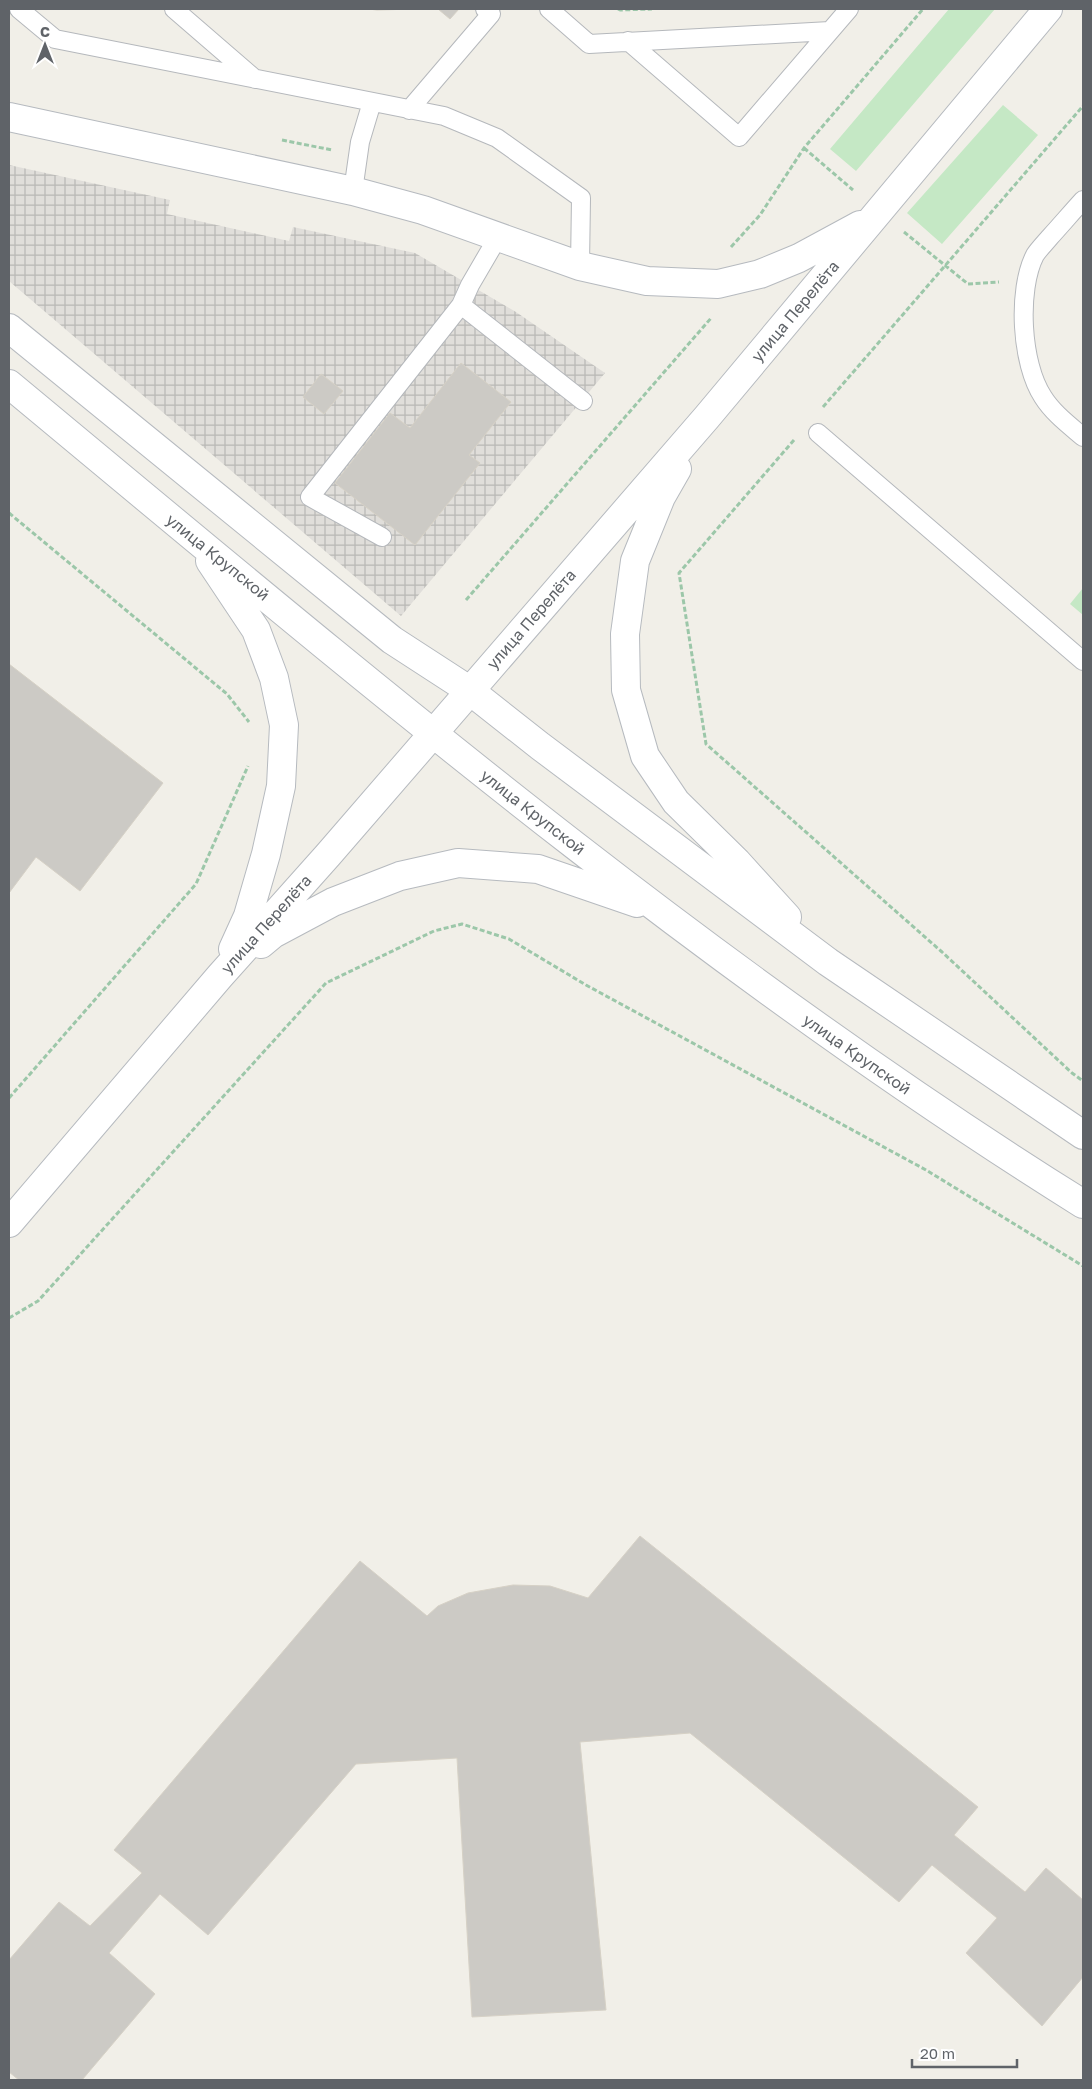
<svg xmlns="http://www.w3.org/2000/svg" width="1092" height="2089" font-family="'Golos Text',sans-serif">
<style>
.industrial{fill:url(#industrial-grid)}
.grass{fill:#c5e8c5}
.building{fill:#cccac5;stroke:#d6d1c6}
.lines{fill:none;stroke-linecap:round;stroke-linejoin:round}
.lane-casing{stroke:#b5b8bc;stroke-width:20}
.secondary-casing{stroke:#b6babf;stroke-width:30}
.path{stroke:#9cc7a9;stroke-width:3;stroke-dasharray:5 2.5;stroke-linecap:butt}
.lane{stroke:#fff;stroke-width:18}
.secondary{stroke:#fff;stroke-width:28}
.labels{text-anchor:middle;stroke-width:4;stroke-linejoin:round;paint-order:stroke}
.street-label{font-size:16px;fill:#5f6368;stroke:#fff}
</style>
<defs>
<pattern id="industrial-grid" width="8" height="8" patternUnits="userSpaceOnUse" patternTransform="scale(1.25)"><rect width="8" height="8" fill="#e0deda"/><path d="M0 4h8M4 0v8" fill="none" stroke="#b9b8b5"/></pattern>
</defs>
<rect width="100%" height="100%" fill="#f1efe8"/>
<path class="industrial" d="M9,165L170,200L167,214L289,241L293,227L415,253L516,312L605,373L401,616L9,281Z"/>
<path class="grass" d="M949,9H995L856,171L830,149Z
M1003,105L1038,135L942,244L907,213Z
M1083,588V615L1070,604Z"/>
<path class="building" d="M368,9H416L377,10Z
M438,9H459L450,19Z
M461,363L511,402L469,455L480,463L415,545L335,483L390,413L410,428Z
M321,374L343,391L324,414L303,397Z
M9,664L163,783L80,891L36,857L9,893Z
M640,1536L978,1807L954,1835L1025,1892L1046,1868L1083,1900V1977L1042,2026L966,1953L997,1918L932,1865L899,1902L690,1733L580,1742L606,2010L472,2017L457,1758L356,1764L208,1935L160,1894L109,1953L155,1994L82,2080H19L9,2072V1960L59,1902L90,1926L142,1873L114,1850L360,1561L427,1616L438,1606L468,1593L513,1585L550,1586L588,1598Z"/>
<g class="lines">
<g class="lane-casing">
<path id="lane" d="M19,9L55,39L444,116L497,138L581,198L580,266
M174,9L255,79
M549,9L589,44L830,31
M628,41L739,137L849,9
M409,110L491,14L485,9
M353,191L360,142L372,102
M1083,200C1072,212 1061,225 1050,237C1045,243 1039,249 1035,255C1017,290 1021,364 1043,397C1053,413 1069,425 1083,437
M461,305L470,285L498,237
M818,433L1083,661
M382,537L310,497L461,305L583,401"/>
</g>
<g class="secondary-casing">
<path id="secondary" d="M9,117L353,191L423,210L580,266L647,281L718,284L760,274L799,258L860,225
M9,328L392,640L469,690L540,746L828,962L1083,1135
M9,384C356,672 700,965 1083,1204
M677,469L661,497L635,561L625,634L626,690L645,756L676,802L737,862L787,917
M210,561L256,630L274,678L284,725L281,786L266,854L248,916L233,949
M261,944L273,934L333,902L400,876L458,863L538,869L637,903
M9,1223L220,976L328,855L707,417L1048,9"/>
</g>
<path class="path" d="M618,9L620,10L652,9
M282,140L332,150
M804,148L853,190
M904,232L968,284L999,282
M731,247L760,215L804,148L923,9
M823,407L1083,106
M794,440L679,573L706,744L942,952L1072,1073L1083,1081
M9,513L227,694L249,722
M466,600L712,317
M9,1098L196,884L248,766
M9,1318L38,1301L326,983L434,931L462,924L509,939L586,985L926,1170L1083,1266"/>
<use href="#lane" class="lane"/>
<use href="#secondary" class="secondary"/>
</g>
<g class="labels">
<g class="street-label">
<text transform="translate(795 311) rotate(-50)" y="6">улица Перелёта</text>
<text transform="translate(218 557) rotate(39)" y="6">улица Крупской</text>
<text transform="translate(531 619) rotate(-49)" y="6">улица Перелёта</text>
<text transform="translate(533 812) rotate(38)" y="6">улица Крупской</text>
<text transform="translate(266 924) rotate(-48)" y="6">улица Перелёта</text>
<text transform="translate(857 1054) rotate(35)" y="6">улица Крупской</text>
</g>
</g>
<rect width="1092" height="2089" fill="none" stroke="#5f6368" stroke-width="20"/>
<g transform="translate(45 45)" stroke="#ffffff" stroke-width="4" paint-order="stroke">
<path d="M0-4L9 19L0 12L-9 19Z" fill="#5f6368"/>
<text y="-8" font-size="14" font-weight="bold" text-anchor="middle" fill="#5f6368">С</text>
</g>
<path d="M912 2059v8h105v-8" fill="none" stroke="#5f6368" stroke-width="2.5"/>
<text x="920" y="2059" font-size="15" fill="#5f6368" stroke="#ffffff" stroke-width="4" paint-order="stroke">20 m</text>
</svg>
